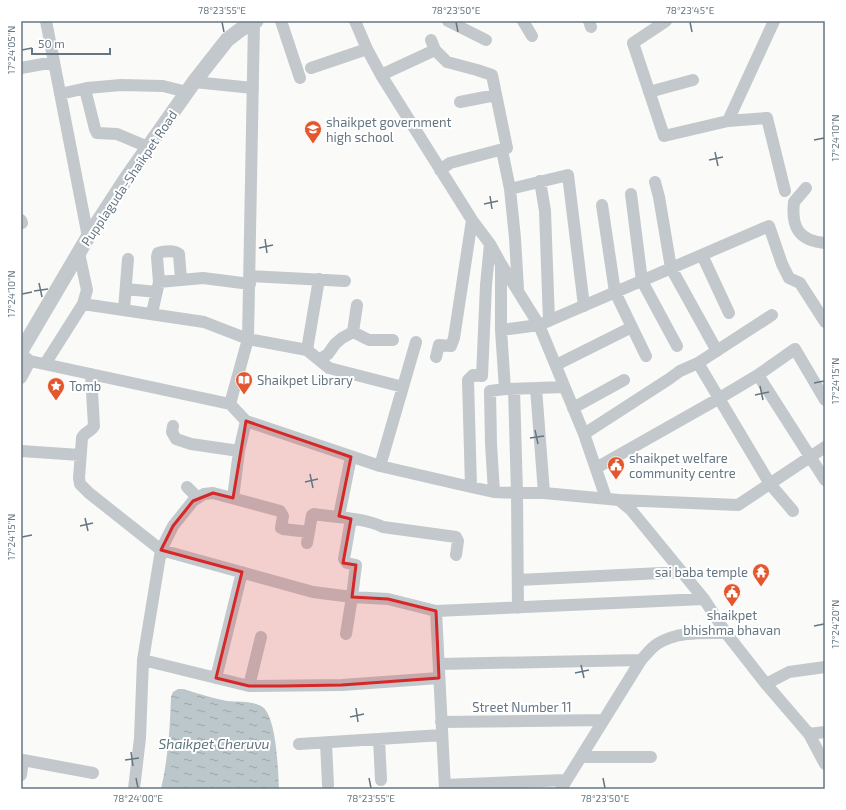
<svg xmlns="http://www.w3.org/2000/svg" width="846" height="810" font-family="'Exo 2',sans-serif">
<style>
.water{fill:url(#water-ripples)}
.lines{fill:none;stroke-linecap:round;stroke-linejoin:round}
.minor{stroke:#c3c8cc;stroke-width:12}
.tertiary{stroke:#c3c8cc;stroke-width:15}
.marked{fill:#d62828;fill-opacity:0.2;stroke:#d62828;stroke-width:3;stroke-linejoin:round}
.ticks{fill:none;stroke:#657683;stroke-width:1.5}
.labels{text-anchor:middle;stroke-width:4;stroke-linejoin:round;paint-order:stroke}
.poi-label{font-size:13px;fill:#657683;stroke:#fff;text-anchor:start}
.street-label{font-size:13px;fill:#657683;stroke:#fff}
.water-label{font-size:14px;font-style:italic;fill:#60757c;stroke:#fff}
.neatline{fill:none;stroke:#657683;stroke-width:1.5}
.ticks-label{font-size:10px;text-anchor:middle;fill:#657683}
</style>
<defs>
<pattern id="water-ripples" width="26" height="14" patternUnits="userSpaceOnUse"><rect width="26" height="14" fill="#bbc7cb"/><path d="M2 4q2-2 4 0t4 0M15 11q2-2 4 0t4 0" fill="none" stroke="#9ca6aa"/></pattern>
</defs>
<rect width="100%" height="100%" fill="#fafaf8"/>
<path class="water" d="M178,689H183C197,693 212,698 227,701C238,702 252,701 261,706C277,714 278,772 279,789H161C168,759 170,728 171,697L173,692Z"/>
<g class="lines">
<path class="minor" d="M281,21L300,78
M355,21L367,49L381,75L472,220L490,244L501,264L539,325L584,434L606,498
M448,21L486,40
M523,21L532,36
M589,21L591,27
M666,21L633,43L664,136L728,121L767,118L785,191
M431,40L435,50L447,62L477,70L492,75L507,148L450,163L440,170
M54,62L88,237
M21,68L54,62L46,21
M311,68L367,49
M381,75L435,50
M194,82L253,88
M85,89L95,129L97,133L117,134L148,147
M649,92L693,80
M60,94L87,88L121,85L163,86L187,92
M460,102L496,95
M728,121L774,21
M502,150L510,189L515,238L518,289
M540,181L545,211L549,321
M655,182L659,197L671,268L717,351
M806,188L794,202C791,227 799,241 825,243
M510,189L568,175L584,306
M631,194L642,281L677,346
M602,205L615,292L646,356
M21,220L22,223
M702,255L729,313
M501,264V330L505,389
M250,276L345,281
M159,282L157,257L158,253C164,251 174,250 179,254L181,279
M126,289L157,292
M83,304L204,322L248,339L307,350L329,368L403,387
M124,309L128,259
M152,313L159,282L203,278L250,284
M501,330L539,325L769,226L782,264L789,278L800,283L825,322
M353,332L369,340H393
M353,332L357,305
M307,350L319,279
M21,354L30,361L230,404L246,421L380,466L471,487L494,492L517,493H544L619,500L631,510L704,599L726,633C704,633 677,631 657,644C651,648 646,655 641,660L561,789
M436,357L439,345L451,346L454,338L472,220
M320,359L328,354L335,344L342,338L353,332
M698,363L770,484L793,511
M45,364L83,304L87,290L79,253
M556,365L632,327
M91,374L94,426C91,432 84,432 82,438L79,478L80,484L89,493L161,550L313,592L352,597L346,634
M758,375L825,480
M21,378L30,361
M536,388L544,493
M514,389L517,493L518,608
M230,404L248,339L254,22
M573,408L624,380
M173,426L172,432L176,439L191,444L239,451
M584,434L669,379L680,371L698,363L772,315
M21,451L80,455
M380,466L416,342
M596,468L718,399L758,375L795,349L825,400
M187,487L198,498
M471,487L468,380L473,375L482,376L486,285L490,244
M494,492L491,444L490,391L505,389L564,387
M233,498L239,451L246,421
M619,500L738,505L825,447
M339,516L351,457
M351,519L344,559L347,563L356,565L352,597L388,599L436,611
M307,543L312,515L314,514C337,518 361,517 383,527L456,537L458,541L456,555
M518,580L682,572
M726,633L766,684L809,734L825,764
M143,660L249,686L342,685L439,678
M439,664L641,660
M216,678L242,572
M766,684L789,672L825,667
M249,686L261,637
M441,722L603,720
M809,734L825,732
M379,739L381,780
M326,743L328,785
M299,744L442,735
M582,757H651
M21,775L23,760L93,773
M445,785L565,780
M134,789L140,738L143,660L161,550L173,526L193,501L204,494L213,493L280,511L283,516L281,528L283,529L309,532
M445,789L436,611L704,599"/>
<path class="tertiary" d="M21,351L88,237L127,177L194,82L227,40L240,30L256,21"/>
</g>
<path class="marked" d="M246,421L351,457L339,516L351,519L343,563L356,565L352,597L388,599L436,611L439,678L342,685L282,686H249L216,678L242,572L161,550L173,526L193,501L213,493L233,498Z"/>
<path class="ticks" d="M222,22L224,32M456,22L458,32M690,22L692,32M22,50L32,48M814,140L824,138M715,152L718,166M709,160L723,157M490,196L492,209M484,204L498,201M265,239L267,253M259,248L273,245M39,283L42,297M34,291L48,289M22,294L32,292M814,383L824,381M760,386L763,400M755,395L769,392M535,430L538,444M530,438L544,436M310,474L313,488M305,482L318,479M85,518L88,531M80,526L93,523M22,537L32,535M814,626L824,624M581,665L584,678M575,673L589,670M356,708L358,722M350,717L364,714M131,752L133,766M125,760L139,758M136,778L138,788M369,778L371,788M603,778L605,788"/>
<defs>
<g id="school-pin" transform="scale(0.9)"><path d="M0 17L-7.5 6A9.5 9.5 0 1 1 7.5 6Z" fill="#e4572e" stroke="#fff"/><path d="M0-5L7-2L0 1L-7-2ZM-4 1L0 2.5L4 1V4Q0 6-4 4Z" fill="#fff"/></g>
<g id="library-pin" transform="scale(0.9)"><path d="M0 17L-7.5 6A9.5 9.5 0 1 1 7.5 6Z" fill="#e4572e" stroke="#fff"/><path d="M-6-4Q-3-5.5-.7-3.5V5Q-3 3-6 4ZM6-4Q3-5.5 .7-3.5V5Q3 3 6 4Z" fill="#fff"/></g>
<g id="sight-pin" transform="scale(0.9)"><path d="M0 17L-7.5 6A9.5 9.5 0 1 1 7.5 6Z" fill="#e4572e" stroke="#fff"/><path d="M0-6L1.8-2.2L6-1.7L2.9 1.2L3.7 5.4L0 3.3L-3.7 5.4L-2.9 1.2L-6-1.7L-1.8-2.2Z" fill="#fff"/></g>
<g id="civic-pin" transform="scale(0.9)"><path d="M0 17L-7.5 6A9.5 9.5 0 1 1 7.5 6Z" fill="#e4572e" stroke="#fff"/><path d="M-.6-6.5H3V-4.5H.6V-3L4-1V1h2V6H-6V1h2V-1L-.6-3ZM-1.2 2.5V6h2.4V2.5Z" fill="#fff"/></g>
<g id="temple-pin" transform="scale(0.9)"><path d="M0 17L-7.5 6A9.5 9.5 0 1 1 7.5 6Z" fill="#e4572e" stroke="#fff"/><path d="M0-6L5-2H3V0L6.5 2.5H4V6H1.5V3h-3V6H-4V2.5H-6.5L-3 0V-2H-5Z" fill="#fff"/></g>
</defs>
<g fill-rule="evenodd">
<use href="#school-pin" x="313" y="129"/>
<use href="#library-pin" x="244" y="380"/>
<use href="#sight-pin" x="56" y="386"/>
<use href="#civic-pin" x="616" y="465"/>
<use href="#temple-pin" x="761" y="572"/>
<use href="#civic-pin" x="732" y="592"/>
</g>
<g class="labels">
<g class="poi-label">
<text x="326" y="127">shaikpet government<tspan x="326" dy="15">high school</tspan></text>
<text x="257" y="385">Shaikpet Library</text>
<text x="69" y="391">Tomb</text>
<text x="629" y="463">shaikpet welfare<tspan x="629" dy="15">community centre</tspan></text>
<text x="748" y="577" text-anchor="end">sai baba temple</text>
<text x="732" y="620" text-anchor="middle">shaikpet<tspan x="732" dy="15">bhishma bhavan</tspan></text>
</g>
<g class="street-label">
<text transform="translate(129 178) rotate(-56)" y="5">Pupplaguda-Shaikpet Road</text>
<text x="522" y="712">Street Number 11</text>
</g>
<g class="water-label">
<text x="214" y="749">Shaikpet Cheruvu</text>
</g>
</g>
<rect width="846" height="810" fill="none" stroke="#ffffff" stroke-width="44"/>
<path d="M32 48v6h78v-6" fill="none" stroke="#657683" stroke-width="2"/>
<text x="38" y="48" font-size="12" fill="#657683" stroke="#ffffff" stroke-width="3" paint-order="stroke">50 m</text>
<rect x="22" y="22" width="802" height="766" class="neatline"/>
<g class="ticks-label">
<text x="222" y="14">78°23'55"E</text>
<text x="456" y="14">78°23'50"E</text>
<text x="690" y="14">78°23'45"E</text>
<text transform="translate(11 50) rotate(-90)" y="4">17°24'05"N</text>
<text transform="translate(835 138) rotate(-90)" y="4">17°24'10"N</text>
<text transform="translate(11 294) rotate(-90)" y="4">17°24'10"N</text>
<text transform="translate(835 381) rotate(-90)" y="4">17°24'15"N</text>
<text transform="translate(11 537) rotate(-90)" y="4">17°24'15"N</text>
<text transform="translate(835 624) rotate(-90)" y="4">17°24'20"N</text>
<text x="138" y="802">78°24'00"E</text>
<text x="371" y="802">78°23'55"E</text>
<text x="605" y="802">78°23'50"E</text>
</g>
</svg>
